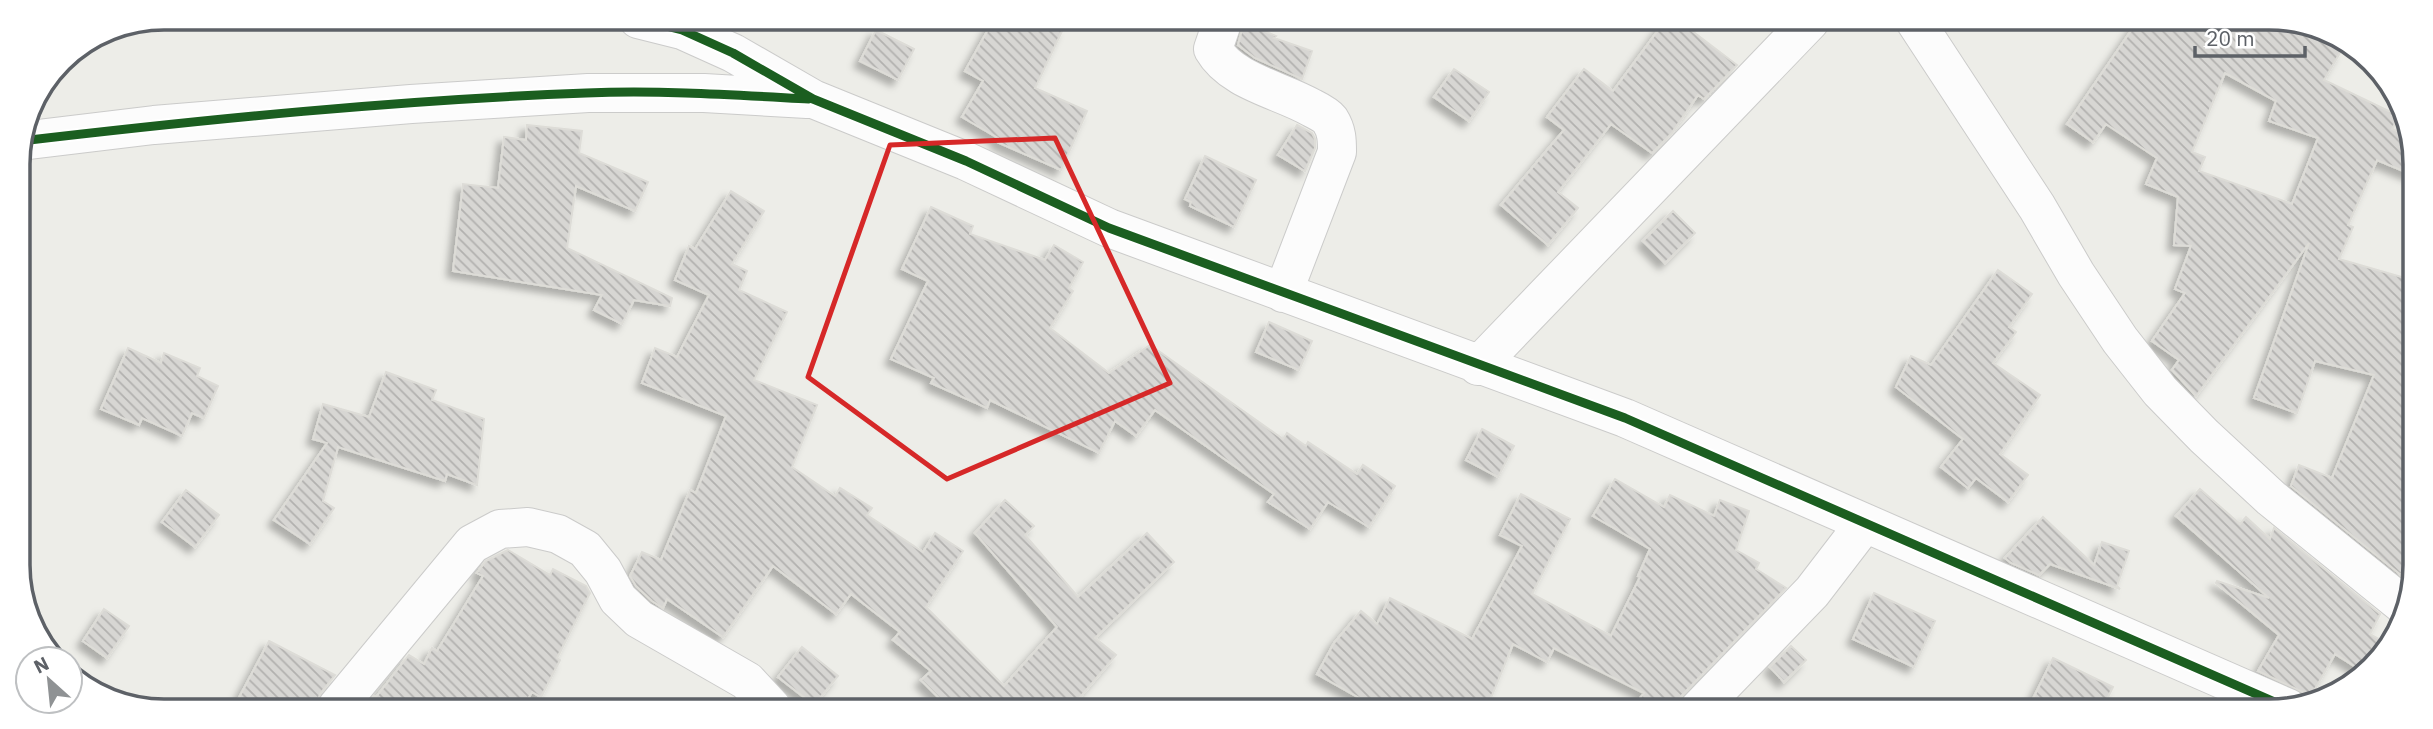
<svg xmlns="http://www.w3.org/2000/svg" width="2433" height="729" font-family="'IBM Plex Sans',sans-serif">
<style>
.building{fill:url(#building-back-hatch);stroke:#dddcd7;stroke-width:2;fill-rule:evenodd;filter:url(#shadow)}
.lines{fill:none;stroke-linecap:round;stroke-linejoin:round}
.street-casing{stroke:#cbcbca;stroke-width:40}
.street{stroke:#fcfcfc;stroke-width:38}
.cycleway-casing{stroke:#fff;stroke-width:13}
.cycleway{stroke:#1b5e20;stroke-width:9}
.marked{fill:none;stroke:#d62828;stroke-width:5;stroke-linejoin:round}
.rim{fill:none;stroke:#5d6167;stroke-width:3.5}
</style>
<defs>
<pattern id="building-back-hatch" width="6" height="6" patternUnits="userSpaceOnUse" patternTransform="scale(1.75)"><rect width="6" height="6" fill="#d7d6d3"/><path d="M-1 5l2 2M0 0l6 6M5-1l2 2" fill="none" stroke="#b2b1af"/></pattern>
<filter id="shadow"><feDropShadow dx="-6" dy="6" stdDeviation="3.5" flood-color="#0004"/></filter>
</defs>
<rect width="100%" height="100%" fill="#edede8"/>
<path class="building" d="M994,19H1043L1063,29L1035,88L1087,111L1061,170L997,142L998,138L962,117L983,81L965,71Z
M1665,21H1679L1737,65L1704,99L1698,95L1671,134L1652,153L1611,124L1558,192L1578,208L1548,245L1501,205L1564,130L1547,117L1584,69L1613,91Z
M1244,22L1276,36L1274,38L1312,51L1302,79L1255,58L1238,45Z
M2137,22H2292L2341,51L2324,80L2399,116L2392,129L2413,138V175L2377,160L2348,225L2353,227L2339,259L2412,280L2411,553L2401,575L2291,486L2299,465L2332,478L2374,375L2315,361L2297,413L2254,398L2309,243L2196,396L2172,370L2179,360L2152,341L2185,293L2175,289L2191,246L2174,245L2178,197L2146,184L2157,158L2106,124L2093,142L2067,124ZM2225,73L2276,101L2269,121L2318,138L2292,204L2199,171L2205,157L2192,152Z
M876,30L914,49L898,80L860,61Z
M1454,69L1489,92L1469,121L1434,97Z
M527,125L582,131L579,153L648,182L635,211L576,186L567,248L672,298L670,306L634,300L622,324L594,310L602,295L453,271L463,184L498,188L504,137L526,140Z
M1297,125L1312,133L1315,139V148L1305,171L1278,155Z
M1205,156L1256,180L1234,227L1190,206L1191,202L1185,199Z
M731,191L764,211L732,264L747,271L739,290L787,312L754,380L817,405L792,467L835,496L840,488L872,508L867,515L923,552L935,533L963,551L926,607L1004,686L1057,627L975,533L1005,500L1034,526L1025,535L1078,597L1147,533L1174,562L1095,638L1116,655L1070,709L949,708L921,680L931,671L893,640L900,632L851,594L836,614L773,566L723,637L667,599L663,608L652,601L636,586L630,576L642,552L661,560L690,490L696,493L726,416L642,383L655,348L677,357L709,295L675,280L689,246L695,249Z
M931,207L973,226L970,234L1045,260L1054,245L1083,262L1069,288L1073,291L1050,328L1109,373L1150,345L1283,439L1287,433L1306,446L1308,442L1357,474L1363,465L1395,486L1369,527L1328,502L1310,529L1268,502L1274,494L1155,410L1136,436L1115,421L1099,453L990,400L987,408L931,383L934,378L891,359L928,281L902,269Z
M1673,211L1695,233L1665,263L1643,241Z
M1998,270L2032,294L2009,327L2016,332L1993,363L2040,395L2000,454L2028,475L2008,502L1976,478L1968,488L1941,467L1963,439L1896,387L1911,356L1931,365Z
M1269,322L1312,341L1299,370L1256,352Z
M128,348L161,363L164,353L200,368L197,376L218,386L204,418L192,413L182,436L142,418L139,425L101,409Z
M386,372L436,390L432,400L484,419L477,485L447,474L445,481L338,447L323,501L334,508L310,544L274,520L327,443L313,439L323,404L369,417Z
M1482,429L1514,446L1498,477L1466,460Z
M1615,479L1664,507L1670,495L1714,516L1720,500L1749,511L1736,550L1759,563L1756,569L1786,588L1682,695L1677,704V710H1657L1640,698L1644,693L1554,648L1547,662L1513,644L1486,710L1379,709L1317,674L1334,643L1361,611L1377,624L1390,598L1472,639L1522,546L1500,535L1521,494L1570,519L1532,594L1611,636L1640,577L1638,576L1650,549L1593,516Z
M2200,489L2240,524L2246,517L2270,539L2274,528L2380,614L2370,634L2386,643L2367,674L2335,654L2311,696L2258,671L2279,635L2216,583L2217,581L2269,598L2176,516Z
M186,490L219,515L195,547L162,522Z
M2043,517L2094,565L2102,542L2129,551L2117,586L2120,589L2050,564L2039,575L2011,563L2005,558Z
M508,550L550,575L553,569L586,586L590,593L557,658L560,660L541,697L532,692L523,707H365L374,696L376,697L409,655L424,664L432,648L437,651L483,576L477,573L486,561Z
M1874,593L1935,621L1914,667L1853,639Z
M104,609L129,626L107,658L83,641Z
M269,641L335,675L320,694L316,707H234Z
M1791,646L1806,660L1784,682L1770,667Z
M802,647L838,676L814,705L778,677Z
M2053,658L2113,687L2101,711H2027Z"/>
<g class="lines">
<g class="street-casing">
<path id="street" d="M638,19L682,30L733,53L813,99L966,161L1109,228L1625,418L2288,708
M1223,20L1213,49C1232,82 1281,90 1312,108C1318,111 1326,115 1330,120C1337,131 1337,140 1337,152L1283,293
M1915,21L2037,207L2076,274L2120,340L2160,391L2204,436L2271,498L2407,608
M21,141L154,125L411,104L588,93H704L807,99
M1478,366L1810,21
M337,707L472,544L500,529L528,527L558,534L585,549L603,571L618,599L639,619L747,681L772,708
M1698,710L1812,592L1865,523"/>
</g>
<use href="#street" class="street"/>
<g class="cycleway-casing">
<path id="cycleway" d="M638,19L682,30L733,53L813,99L966,161L1109,228L1625,418L2288,708
M21,141C209,119 398,100 586,93C661,90 735,95 809,99"/>
</g>
<use href="#cycleway" class="cycleway"/>
</g>
<path class="marked" d="M1055,138L1170,383L947,479L808,377L890,145Z"/>
<path d="M0 0H2433V729H0ZM164 30H2269A134 134 0 0 1 2403 164V565A134 134 0 0 1 2269 699H164A134 134 0 0 1 30 565V164A134 134 0 0 1 164 30Z" fill="#fff" fill-rule="evenodd"/>
<path class="rim" d="M164 30H2269A134 134 0 0 1 2403 164V565A134 134 0 0 1 2269 699H164A134 134 0 0 1 30 565V164A134 134 0 0 1 164 30Z"/>
<g transform="translate(49 680) rotate(333)"><circle r="33" fill="#ffffff" stroke="#bec0c2" stroke-width="2"/>
<path d="M0-5L12 26L0 18L-12 26Z" fill="#8f9294"/>
<text y="-10" font-size="19" font-weight="bold" text-anchor="middle" fill="#5d6167">N</text>
</g>
<path d="M2195 46v10h110v-10" fill="none" stroke="#5d6167" stroke-width="3.5"/>
<text x="2206" y="46" font-size="21" fill="#5d6167" stroke="#ffffff" stroke-width="5" paint-order="stroke">20 m</text>
</svg>
